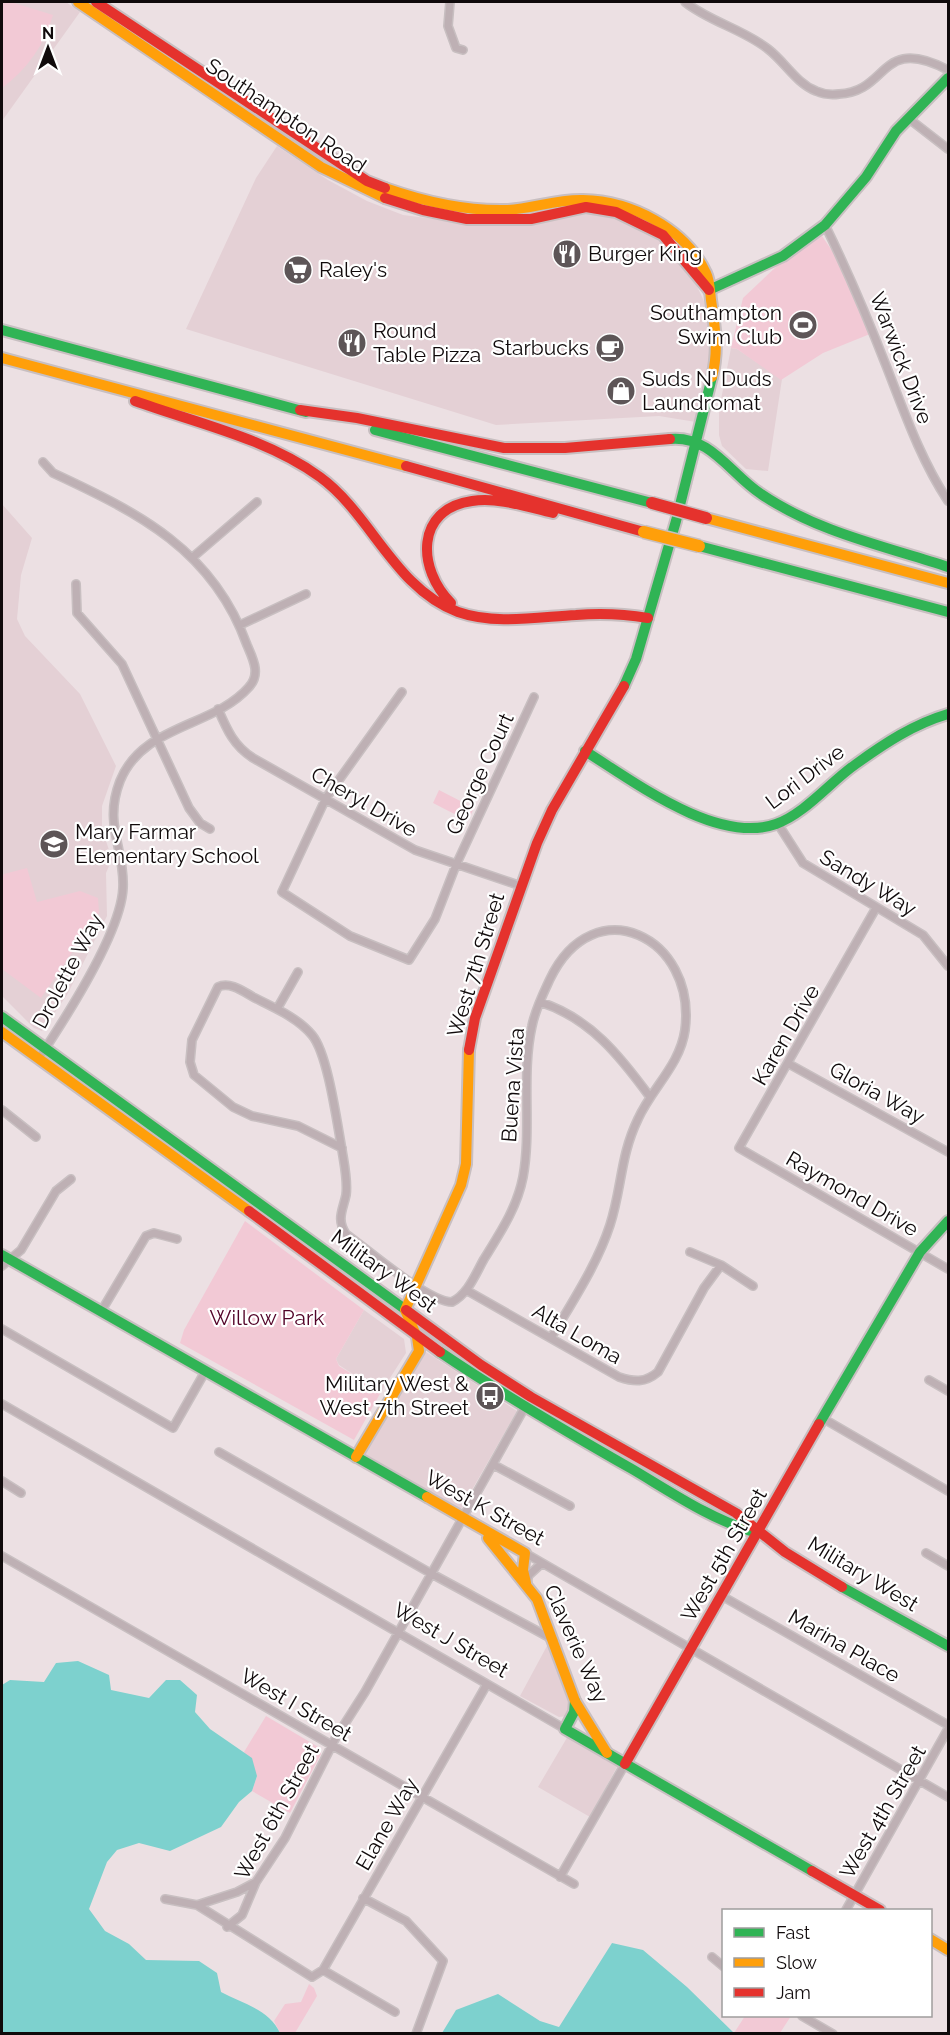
<svg xmlns="http://www.w3.org/2000/svg" width="950" height="2035" font-family="Raleway,sans-serif">
<style>
.built{fill:#e4d0d5}
.green{fill:#f2c9d5}
.water{fill:#7dd1ce}
.lines{fill:none;stroke-linecap:round;stroke-linejoin:round}
.street-casing{stroke:#c8bfc1;stroke-width:10}
.fast-casing{stroke:#c8bfc1;stroke-width:14}
.slow-casing{stroke:#c8bfc1;stroke-width:14}
.jam-casing{stroke:#c8bfc1;stroke-width:14}
.street{stroke:#beb0b4;stroke-width:7}
.fast{stroke:#30b455;stroke-width:10}
.slow{stroke:#ff9f0a;stroke-width:10}
.jam{stroke:#e5322d;stroke-width:10}
.slow-bridge-casing{stroke:#c8bfc1;stroke-width:15;stroke-linecap:butt}
.jam-bridge-casing{stroke:#c8bfc1;stroke-width:15;stroke-linecap:butt}
.slow-bridge{stroke:#ff9f0a;stroke-width:12}
.jam-bridge{stroke:#e5322d;stroke-width:12}
.labels{text-anchor:middle;stroke-width:4.5;stroke-linejoin:round;paint-order:stroke}
.street-label{font-size:21px;fill:#100a0b;stroke:#fff}
.poi-label{font-size:21px;fill:#100a0b;stroke:#fff;text-anchor:start}
.park-label{font-size:21px;fill:#520328;stroke:#fff}
</style>
<rect width="100%" height="100%" fill="#ece0e3"/>
<path class="built" d="M2,2H66L80,12L2,121Z
M277,146L328,180L367,201L403,215L459,222L550,219L591,213L624,221L648,231L671,248L695,282L711,316V361L696,422L659,416L496,425L186,329L256,178Z
M731,348L737,349L782,379L768,471L746,469L722,446L719,435V410Z
M2,504L32,538L21,575L17,619L25,636L80,694L116,766L102,806V829L112,859L106,873L107,916L67,995L42,1031L34,1028L2,996Z
M364,1310L404,1339L406,1353L381,1392L339,1365L336,1359Z
M426,1352L517,1411L461,1509L365,1454Z
M548,1644L570,1708L567,1716L559,1717L520,1696Z
M568,1736L618,1765L590,1817L538,1787Z"/>
<path class="green" d="M2,2H11L53,15C44,46 27,69 2,88Z
M822,236L843,267L870,334L823,353L781,380L737,349L731,348L743,298L778,265Z
M439,790L474,808L468,821L433,803Z
M27,868L37,902L80,891L98,898L99,913L41,998L2,969V878L4,874Z
M245,1221L364,1310L336,1359L339,1366L381,1392L354,1440L180,1343L184,1330Z
M266,1716L320,1748L321,1754L290,1813L252,1791L257,1776L244,1752Z
M309,1984L314,1988L317,1996L295,2033H280L274,2021L285,2004L301,2002Z
M745,2016H791L780,2033H734Z"/>
<path class="water" d="M78,1661L109,1675L111,1690L149,1698L166,1680H180L197,1695L195,1712L210,1729L252,1758L257,1776L252,1791L239,1802L221,1827L170,1851L139,1843L117,1850L107,1862L89,1909L105,1931L129,1944L146,1960L199,1961L217,1973L221,1992C242,2003 270,2010 280,2033H2V1685L10,1680L44,1682L56,1663Z
M612,1943L643,1950L687,1987L734,2033H442L456,2010L498,1994L540,2021L559,2027Z"/>
<g class="lines">
<g class="street-casing">
<path id="street" d="M450,2L448,26L456,48L463,50
M685,2C710,22 743,29 768,49C785,62 796,83 816,91C823,94 832,95 839,94C889,92 879,34 948,70
M908,118L948,149
M825,225C848,272 868,319 887,368C905,414 921,460 948,501
M193,557L257,502
M76,584L77,613L122,664L189,808L200,823L210,829
M240,625L306,594
M402,692L326,798L282,892L350,936L409,960L435,919L456,865L534,697
M218,709C227,730 234,746 253,758L415,850L521,886
M778,824L803,863L923,935L948,966
M876,908L739,1148L948,1269
M540,1002C590,1018 620,1056 650,1097
M277,1009L298,972
M39,1058C65,1019 121,933 123,888C125,848 103,825 120,781C143,724 213,728 249,687C261,674 253,659 247,645C213,550 139,513 53,473L43,462
M789,1064L948,1152
M2,1110L36,1137
M342,1148L298,1126L252,1116L233,1107L194,1075L190,1062L192,1040L218,987C230,981 244,992 255,998C275,1008 298,1018 312,1035C328,1054 337,1123 342,1150C344,1163 348,1181 346,1195C343,1210 336,1219 346,1234C367,1249 428,1302 452,1302C468,1294 475,1275 484,1259C500,1233 517,1208 523,1177C532,1128 521,1075 532,1026C535,1010 543,994 550,979C594,887 697,937 685,1030C680,1065 652,1088 638,1119C620,1156 622,1188 610,1225C597,1265 572,1302 551,1338
M690,1252L721,1265L753,1286
M2,1266L21,1250L56,1191L71,1179
M466,1290L619,1377C634,1382 645,1383 658,1372L704,1288L721,1265
M102,1310L146,1236L154,1233L177,1239
M2,1329L173,1428L206,1370
M929,1380L948,1391
M2,1404L565,1729
M824,1419L948,1491
M219,1452L432,1574L554,1640
M494,1465L570,1506
M2,1481L21,1493
M525,1553L948,1797
M926,1553L948,1566
M2,1556L574,1884
M526,1583L529,1575L542,1563
M722,1596L948,1725
M560,1877L625,1764
M363,1898L406,1921L443,1961L416,2034
M165,1899L197,1905L312,1977L323,1970L487,1684
M197,1905L237,1892L256,1882
M846,1910L948,1729
M227,1927L242,1915L256,1882L285,1838L335,1739L365,1692L526,1405
M712,1957L724,1967
M323,1970L395,2012
M802,2016L833,2034"/>
</g>
<g class="fast-casing">
<path id="fast" d="M709,290L783,256L825,225L866,177L896,131L948,78
M2,330L306,412
M375,430L652,503
M670,439C711,435 731,475 761,494C817,532 884,546 948,567
M699,546L948,612
M624,686L636,659L676,521L712,377
M585,751C633,781 717,845 776,824C806,813 830,782 856,764C885,743 914,724 948,714
M2,1017L406,1310
M2,1255L427,1497
M440,1352C502,1394 567,1432 632,1469C671,1492 710,1519 754,1532
M819,1424L920,1252L948,1221
M842,1587L948,1646
M575,1701L574,1712L565,1729L812,1871"/>
</g>
<g class="slow-casing">
<path id="slow" d="M78,2L321,167L385,198
M385,188C425,202 464,211 506,210C531,209 557,199 583,200C631,201 685,228 706,273C710,281 710,292 711,300C715,326 719,350 712,377
M2,358L406,466
M706,518L948,583
M2,1032L249,1211
M356,1457L419,1351L417,1337L405,1310L461,1185L466,1164L469,1050
M427,1497L525,1553L523,1570L526,1583
M488,1538L537,1599L575,1701L607,1753
M930,1939L948,1950"/>
</g>
<g class="jam-casing">
<path id="jam" d="M96,2L367,181L385,188
M385,198L423,210L467,219H531L586,207L616,212L663,235L709,290
M135,401C196,423 266,438 320,477C371,514 395,589 458,612C495,625 538,617 576,615C600,613 624,614 648,618
M300,410L357,418L504,448H565L670,439
M406,466L644,532
M451,603C417,569 415,509 472,501C499,497 527,507 553,513
M469,1050L475,1018L537,843L552,810L624,686
M249,1211L440,1352
M406,1310L481,1365L531,1397L736,1513L785,1552L842,1587
M625,1764L819,1424
M812,1871L880,1910"/>
</g>
<use href="#street" class="street"/>
<use href="#fast" class="fast"/>
<use href="#slow" class="slow"/>
<use href="#jam" class="jam"/>
<g class="slow-bridge-casing">
<path id="slow-bridge" d="M644,532L699,546"/>
</g>
<g class="jam-bridge-casing">
<path id="jam-bridge" d="M652,503L706,518"/>
</g>
<use href="#slow-bridge" class="slow-bridge"/>
<use href="#jam-bridge" class="jam-bridge"/>
</g>
<defs>
<g id="restaurant-disc" transform="scale(1.5)"><circle r="9.5" fill="#5d5557" stroke="#fff"/><path d="M-5-6h1v4h1v-4h1v4h1v-4h1v5L-1.5 .5V6h-2V.5L-5-1ZM5-6V6H3V1.5H1.5Q1.5-4 5-6Z" fill="#fff"/></g>
<g id="supermarket-disc" transform="scale(1.5)"><circle r="9.5" fill="#5d5557" stroke="#fff"/><path d="M-6-5.5h2.5l.6 2H6L4.5 2H-2.5L-4.4-4H-6ZM-1.5 3.2a1.3 1.3 0 1 0 .1 0ZM3 3.2a1.3 1.3 0 1 0 .1 0Z" fill="#fff"/></g>
<g id="stadium-disc" transform="scale(1.5)"><circle r="9.5" fill="#5d5557" stroke="#fff"/><path d="M0-5a6.5 5 0 1 0 0 10a6.5 5 0 1 0 0-10ZM-3.5-1.8h7v3.6h-7Z" fill="#fff"/></g>
<g id="cafe-disc" transform="scale(1.5)"><circle r="9.5" fill="#5d5557" stroke="#fff"/><path d="M-5.5-4.5H6V0H3Q3 3.5 0 3.5H-2.5Q-5.5 3.5-5.5 0ZM3-3.2v2h1.7v-2ZM-6 4.5H4V6H-6Z" fill="#fff"/></g>
<g id="shop-disc" transform="scale(1.5)"><circle r="9.5" fill="#5d5557" stroke="#fff"/><path d="M-5-2.5h2.3a2.7 3.5 0 0 1 5.4 0H5L5.5 6h-11ZM-1.5-2.5h3a1.5 2.3 0 0 0-3 0Z" fill="#fff"/></g>
<g id="school-disc" transform="scale(1.5)"><circle r="9.5" fill="#5d5557" stroke="#fff"/><path d="M0-5L7-2L0 1L-7-2ZM-4 1L0 2.5L4 1V4Q0 6-4 4Z" fill="#fff"/></g>
<g id="bus-disc" transform="scale(1.5)"><circle r="9.5" fill="#5d5557" stroke="#fff"/><path d="M-5-6H5V4H4V6H2V4H-2V6H-4V4H-5ZM-3.5-4V0h7V-4ZM-3.5 1.2v1.5H-2V1.2ZM2 1.2v1.5H3.5V1.2Z" fill="#fff"/></g>
</defs>
<g fill-rule="evenodd">
<use href="#restaurant-disc" x="567" y="254"/>
<use href="#supermarket-disc" x="298" y="270"/>
<use href="#stadium-disc" x="803" y="325"/>
<use href="#restaurant-disc" x="352" y="343"/>
<use href="#cafe-disc" x="610" y="348"/>
<use href="#shop-disc" x="621" y="391"/>
<use href="#school-disc" x="54" y="844"/>
<use href="#bus-disc" x="490" y="1396"/>
</g>
<g class="labels">
<g class="street-label">
<text transform="translate(286 116) rotate(34)" y="7">Southampton Road</text>
<text transform="translate(901 358) rotate(69)" y="7">Warwick Drive</text>
<text transform="translate(480 774) rotate(-65)" y="7">George Court</text>
<text transform="translate(805 777) rotate(-37)" y="7">Lori Drive</text>
<text transform="translate(364 802) rotate(30)" y="7">Cheryl Drive</text>
<text transform="translate(868 883) rotate(31)" y="7">Sandy Way</text>
<text transform="translate(476 965) rotate(-73)" y="7">West 7th Street</text>
<text transform="translate(68 971) rotate(-62)" y="7">Drolette Way</text>
<text transform="translate(786 1035) rotate(-60)" y="7">Karen Drive</text>
<text transform="translate(513 1085) rotate(-86)" y="7">Buena Vista</text>
<text transform="translate(877 1093) rotate(29)" y="7">Gloria Way</text>
<text transform="translate(852 1194) rotate(30)" y="7">Raymond Drive</text>
<text transform="translate(384 1271) rotate(36)" y="7">Military West</text>
<text transform="translate(577 1334) rotate(30)" y="7">Alta Loma</text>
<text transform="translate(485 1508) rotate(29)" y="7">West K Street</text>
<text transform="translate(724 1555) rotate(-60)" y="7">West 5th Street</text>
<text transform="translate(863 1574) rotate(31)" y="7">Military West</text>
<text transform="translate(451 1640) rotate(30)" y="7">West J Street</text>
<text transform="translate(576 1644) rotate(66)" y="7">Claverie Way</text>
<text transform="translate(844 1646) rotate(30)" y="7">Marina Place</text>
<text transform="translate(296 1705) rotate(30)" y="7">West I Street</text>
<text transform="translate(277 1812) rotate(-61)" y="7">West 6th Street</text>
<text transform="translate(883 1812) rotate(-60)" y="7">West 4th Street</text>
<text transform="translate(387 1824) rotate(-60)" y="7">Elane Way</text>
</g>
<g class="poi-label">
<text x="588" y="261">Burger King</text>
<text x="319" y="277">Raley's</text>
<text x="782" y="320" text-anchor="end">Southampton<tspan x="782" dy="24">Swim Club</tspan></text>
<text x="373" y="338">Round<tspan x="373" dy="24">Table Pizza</tspan></text>
<text x="589" y="355" text-anchor="end">Starbucks</text>
<text x="642" y="386">Suds N' Duds<tspan x="642" dy="24">Laundromat</tspan></text>
<text x="75" y="839">Mary Farmar<tspan x="75" dy="24">Elementary School</tspan></text>
<text x="469" y="1391" text-anchor="end">Military West &amp;<tspan x="469" dy="24">West 7th Street</tspan></text>
</g>
<g class="park-label">
<text x="267" y="1325">Willow Park</text>
</g>
</g>
<rect width="950" height="2035" fill="none" stroke="#100a0b" stroke-width="6"/>
<rect x="722" y="1909" width="210" height="108" fill="#ffffff" stroke="#9f9d9d" stroke-width="1.5"/>
<rect x="734" y="1928" width="30" height="9" fill="#30b455" stroke="#9f9d9d" stroke-width="1.5"/>
<text x="776" y="1939" font-size="18" fill="#100a0b">Fast</text>
<rect x="734" y="1958" width="30" height="9" fill="#ff9f0a" stroke="#9f9d9d" stroke-width="1.5"/>
<text x="776" y="1969" font-size="18" fill="#100a0b">Slow</text>
<rect x="734" y="1988" width="30" height="9" fill="#e5322d" stroke="#9f9d9d" stroke-width="1.5"/>
<text x="776" y="1999" font-size="18" fill="#100a0b">Jam</text>
<g transform="translate(48 48)" stroke="#ffffff" stroke-width="4.5" paint-order="stroke">
<path d="M0-4.5L10 22L0 15L-10 22Z" fill="#100a0b"/>
<text y="-9" font-size="16" font-weight="bold" text-anchor="middle" fill="#100a0b">N</text>
</g>
</svg>
